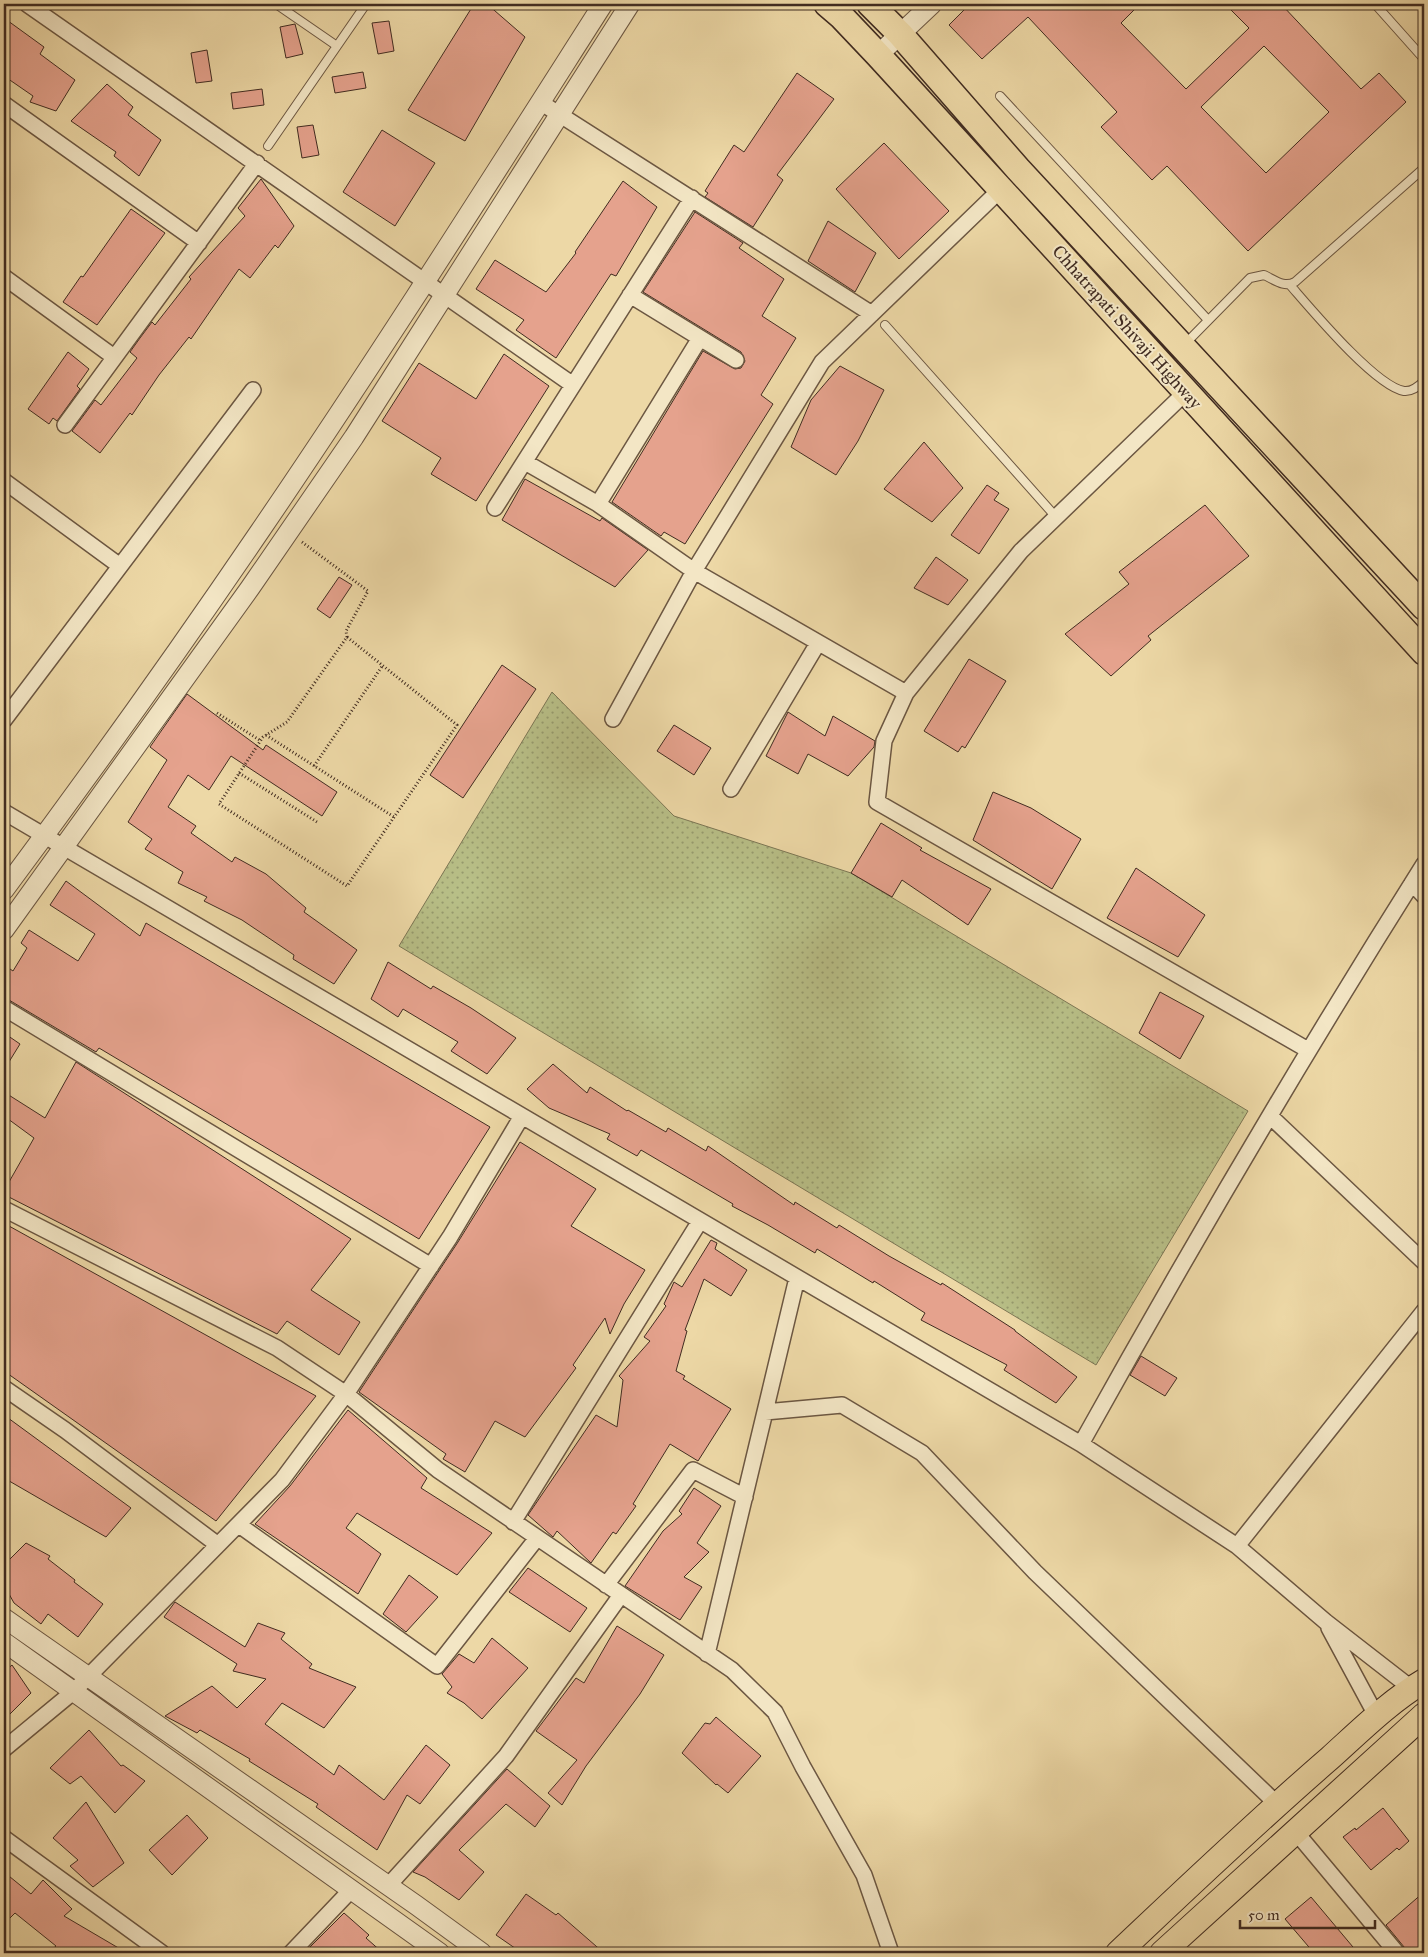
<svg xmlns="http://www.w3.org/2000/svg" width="1428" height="1957" font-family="'IM FELL Great Primer',serif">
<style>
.grass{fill:url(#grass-dots);stroke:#7c7654}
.building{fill:#e5a28d;stroke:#412c21;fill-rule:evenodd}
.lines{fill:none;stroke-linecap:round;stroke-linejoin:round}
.service-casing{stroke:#6c5742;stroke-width:10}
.minor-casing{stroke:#6c5742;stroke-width:18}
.tertiary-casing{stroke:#6c5742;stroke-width:21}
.primary-casing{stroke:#412c21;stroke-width:26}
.trunk-casing{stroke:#412c21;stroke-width:28}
.path{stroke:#412c21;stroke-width:3;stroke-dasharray:1 2.5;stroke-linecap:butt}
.service{stroke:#f3e6c5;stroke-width:8}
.minor{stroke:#f3e6c5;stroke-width:15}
.tertiary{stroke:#f3e6c5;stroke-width:19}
.primary{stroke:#edd8a6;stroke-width:24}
.trunk{stroke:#edd8a6;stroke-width:25}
.labels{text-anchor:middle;stroke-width:4;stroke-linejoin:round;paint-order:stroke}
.street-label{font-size:18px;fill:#412c21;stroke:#f3e6c5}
</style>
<defs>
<pattern id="grass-dots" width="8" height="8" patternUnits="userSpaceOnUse" patternTransform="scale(1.25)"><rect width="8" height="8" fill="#b8bf87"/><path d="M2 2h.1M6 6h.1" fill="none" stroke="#979b6e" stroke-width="1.8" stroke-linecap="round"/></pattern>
</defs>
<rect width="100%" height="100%" fill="#edd8a6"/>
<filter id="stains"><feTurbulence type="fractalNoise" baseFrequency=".004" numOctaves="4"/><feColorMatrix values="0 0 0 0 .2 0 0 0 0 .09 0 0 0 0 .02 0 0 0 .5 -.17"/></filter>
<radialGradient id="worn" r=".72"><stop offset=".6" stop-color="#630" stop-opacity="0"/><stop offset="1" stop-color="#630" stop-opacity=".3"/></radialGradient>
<path class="grass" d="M552,692L674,816L851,873L1248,1111L1096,1365L399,946Z"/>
<path class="building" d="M474,4H487L525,37L465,141L408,110Z
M970,4H1140L1121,23L1186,89L1249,28L1225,4H1281L1361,89L1379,73L1406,102L1248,251L1167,166L1152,180L1101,127L1117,112L1028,17L982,59L949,25ZM1264,46L1329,112L1266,173L1201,107Z
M4,18L44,47L40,54L75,80L56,111L30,102L33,96L4,76Z
M389,21L394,51L378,54L372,23Z
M295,24L303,54L286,58L280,27Z
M207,50L212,81L196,83L191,53Z
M363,72L366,88L335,93L332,77Z
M797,73L834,99L777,175L783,180L753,227L705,197L708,193L705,191L734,145L744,152Z
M107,84L133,107L128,115L161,140L139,176L114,156L116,152L71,121Z
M262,89L264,105L233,109L231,93Z
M313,125L319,155L302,158L297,127Z
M382,130L435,163L395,226L343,192Z
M884,143L949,211L899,259L836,189Z
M261,179L294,226L278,248L275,245L250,278L239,269L191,339L189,337L159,375L132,415L130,413L100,453L72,431L95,400L101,405L137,358L130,352L140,338L152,322L155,325L191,279L189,277L245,216L238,208Z
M623,181L657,207L616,276L611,274L556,358L516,330L524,320L476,289L495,260L546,292L576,253L575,252Z
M131,209L165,233L97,325L63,302L81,276L83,277Z
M695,212L743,243L739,248L784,279L762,316L796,338L761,395L773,404L685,544L664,532L661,536L612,502L703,351L735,369L741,368L745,361L741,352L643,292Z
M828,221L876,253L855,292L808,261Z
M68,352L89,369L77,386L80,389L57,421L53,418L49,424L28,409Z
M504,354L549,386L476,501L431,474L441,458L382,421L419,363L476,399Z
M840,366L884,390L858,441L836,475L791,447L811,400Z
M924,442L963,488L932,522L884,489Z
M525,479L600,521L602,518L648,550L615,587L502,520Z
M987,485L999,493L994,500L1009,509L979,554L951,535Z
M1205,505L1249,556L1148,636L1151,640L1111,676L1065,634L1129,584L1119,572Z
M936,557L968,580L948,605L914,588Z
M339,577L352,585L330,618L317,609Z
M969,659L1006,681L965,748L962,746L958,752L924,731Z
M502,665L536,689L463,798L430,775Z
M187,694L263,750L266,745L337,792L322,816L231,756L209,790L188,775L168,807L196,826L191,833L232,862L235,857L266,874L306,908L304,912L357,950L334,984L293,959L294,955L242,920L204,901L207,897L178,883L183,872L145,849L152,839L128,822L167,760L150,747Z
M788,712L825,736L833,716L875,741L874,747L848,776L808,754L798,774L766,756Z
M674,725L711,748L694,775L657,751Z
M993,792L1031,808L1081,839L1052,889L973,840Z
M881,823L922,848L920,850L991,889L968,925L902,880L892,897L851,873Z
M1136,868L1205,915L1178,957L1107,918Z
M66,881L140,936L146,923L490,1127L419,1239L99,1048L96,1052L9,1000L4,999V965L13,971L27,948L21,943L29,930L78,961L95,934L50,905Z
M388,962L431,989L433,986L471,1008L516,1038L487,1074L451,1051L458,1042L403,1009L398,1017L371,999Z
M1160,992L1204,1016L1180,1059L1139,1033Z
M4,1033L20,1044L4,1070Z
M76,1062L351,1239L311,1290L360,1322L339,1355L287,1321L277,1334L5,1195V1189L34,1138L4,1116V1092L45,1118Z
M553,1064L587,1093L590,1087L627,1111L628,1110L666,1132L668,1128L706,1151L708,1146L794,1205L795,1202L837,1228L839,1225L889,1256L941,1285L942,1283L1015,1330V1331L1077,1377L1056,1403L1004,1370L1007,1365L921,1320L925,1313L874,1281L873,1283L817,1249L815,1253L768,1225L732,1206L733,1204L641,1150L637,1156L607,1139L610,1134L549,1108L527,1089Z
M520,1142L596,1189L571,1226L645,1270L624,1304L610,1334L605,1318L573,1365L576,1368L525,1437L495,1421L465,1472L443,1459L446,1454L359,1392L458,1242Z
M9,1226L316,1396L216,1521L4,1371V1233Z
M711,1240L717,1243L715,1249L747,1270L731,1296L704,1279L685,1330L687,1331L676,1371L685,1376L683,1379L731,1409L698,1461L670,1444L633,1504L636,1506L616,1534L613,1532L591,1563L557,1531L553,1537L528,1515L596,1415L617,1427L623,1380L619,1376L650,1341L644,1337L666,1306L664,1304L674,1282L682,1287Z
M1141,1356L1177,1378L1165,1396L1130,1375Z
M348,1410L427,1478L421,1488L492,1533L457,1575L357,1513L346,1528L381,1554L358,1594L255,1524L290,1486Z
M4,1415L131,1508L106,1537L4,1478Z
M694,1488L721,1506L697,1543L709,1552L684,1577L702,1587L680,1620L625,1586L663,1531L682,1514L679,1511Z
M26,1543L50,1556L48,1559L75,1580L74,1582L103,1604L78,1637L48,1614L41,1624L14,1603L4,1585V1565Z
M528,1568L587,1608L570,1632L509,1592Z
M409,1575L438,1597L406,1632L383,1614Z
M175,1602L245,1647L258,1623L285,1633L281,1639L312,1664L309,1668L356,1687L324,1728L282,1703L265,1724L334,1775L339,1765L384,1800L426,1745L450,1765L420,1804L407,1795L377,1850L316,1807L318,1804L249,1761L250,1759L200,1730L197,1733L165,1716L212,1686L237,1708L266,1679L233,1671L237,1664L164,1617Z
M617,1626L664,1655L640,1694L586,1766L562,1805L548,1793L577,1760L536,1731L576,1678L584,1683Z
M492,1638L528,1668L482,1719L464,1703L447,1693L452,1687L442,1674L459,1654L474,1663Z
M12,1665L31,1693L4,1720V1672Z
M716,1717L761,1756L728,1793L717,1784L716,1785L682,1753L705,1723L710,1724Z
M89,1730L121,1766L123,1765L145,1781L115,1813L81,1776L70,1784L50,1768Z
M507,1769L550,1806L535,1827L506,1804L459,1850L484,1872L459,1900L425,1877L413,1872Z
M86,1802L124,1863L93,1887L70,1866L78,1860L53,1838Z
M1383,1808L1409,1841L1399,1850L1397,1848L1371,1870L1343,1837L1355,1828L1356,1830Z
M187,1815L208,1838L172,1875L149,1850Z
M4,1872L31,1894L43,1880L72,1909L64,1916L127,1953H48L56,1946L15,1913L4,1924Z
M1424,1892V1953H1409L1386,1925Z
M526,1894L556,1915L558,1913L604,1953H522L496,1935Z
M1311,1897L1358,1953H1314L1285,1919Z
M344,1913L369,1935L366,1938L383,1953H304Z"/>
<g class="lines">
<g class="service-casing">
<path id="service" d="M276,4L337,46
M1375,4L1424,59
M1000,96L1208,320
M268,146L366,4
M1290,285C1311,309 1375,386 1404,391C1412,392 1419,386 1424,381
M885,325L1056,517
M1186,343L1250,278L1264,275C1275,280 1284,288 1295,282L1424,168"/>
</g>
<g class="minor-casing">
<path id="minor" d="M27,4L573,385
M540,102L872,314
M4,104L199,243
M4,277L114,357
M630,295L736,360
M1186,392L1021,551L906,693L884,741L877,802L1308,1050
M65,425L257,163
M525,462L598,504L700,338
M4,481L120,566
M598,504L694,571L906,693
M495,508L692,198
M613,719L694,571L822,362L1001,189
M4,720L253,390
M731,789L818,643
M4,812L1081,1444L1237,1546L1326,1622L1411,1688
M1412,883L1424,896
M4,1008L431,1266
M1270,1116L1424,1262
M4,1209L277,1348L346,1394L438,1470L732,1670L775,1712L803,1767L864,1875L891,1953
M4,1388L65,1430L218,1545
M765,1412L842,1405L922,1453L1035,1572L1277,1804
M1081,1444C1190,1248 1304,1054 1424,864
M513,1522L700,1221
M239,1525L437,1666L537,1538
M1237,1546L1424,1311
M606,1585L693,1470L745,1497
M1329,1628L1377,1717
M707,1654L797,1278
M4,1749L73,1692L282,1480L346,1394L450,1237L522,1116
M1295,1831L1397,1953
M4,1838L162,1953
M388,1886L506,1756L621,1595
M291,1953L352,1889"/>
</g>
<g class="tertiary-casing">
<path id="tertiary" d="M878,55L932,4
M4,890C92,772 177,653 260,531C378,358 490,181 603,4
M4,930L250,588L354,437L630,4
M4,1618L416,1905L482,1953
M4,1642L440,1953"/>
</g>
<g class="primary-casing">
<path id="primary" d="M1118,1953C1188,1887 1257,1821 1330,1758C1360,1731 1390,1701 1424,1681
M1162,1953L1424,1715"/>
</g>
<g class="trunk-casing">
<path id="trunk" d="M827,4L841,16L878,55L1424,652
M870,4L900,34L1018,169L1424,607"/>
</g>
<path class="path" d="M302,542L368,591L346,631L347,637L287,722L263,737L219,804L347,886L457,725L347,637
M217,713L261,741
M266,735L394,817
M314,766L383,665
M239,773L317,822"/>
<use href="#service" class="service"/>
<use href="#minor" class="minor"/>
<use href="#tertiary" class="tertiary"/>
<use href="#primary" class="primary"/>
<use href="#trunk" class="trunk"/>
</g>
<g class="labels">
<g class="street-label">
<text transform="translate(1127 327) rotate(48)" y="6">Chhatrapati Shivaji Highway</text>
</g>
</g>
<rect width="1428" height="1957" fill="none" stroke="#edd8a6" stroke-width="20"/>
<rect x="5" y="5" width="1418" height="1947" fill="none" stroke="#412c21" stroke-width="2.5"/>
<rect x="10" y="10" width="1408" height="1937" fill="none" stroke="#412c21"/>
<path d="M1240 1920v8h135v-8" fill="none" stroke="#412c21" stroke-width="2.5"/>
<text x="1248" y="1920" font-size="15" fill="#412c21" stroke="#f3e6c5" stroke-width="4" paint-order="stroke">50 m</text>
<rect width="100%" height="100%" filter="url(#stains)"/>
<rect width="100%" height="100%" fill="url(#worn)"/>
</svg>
